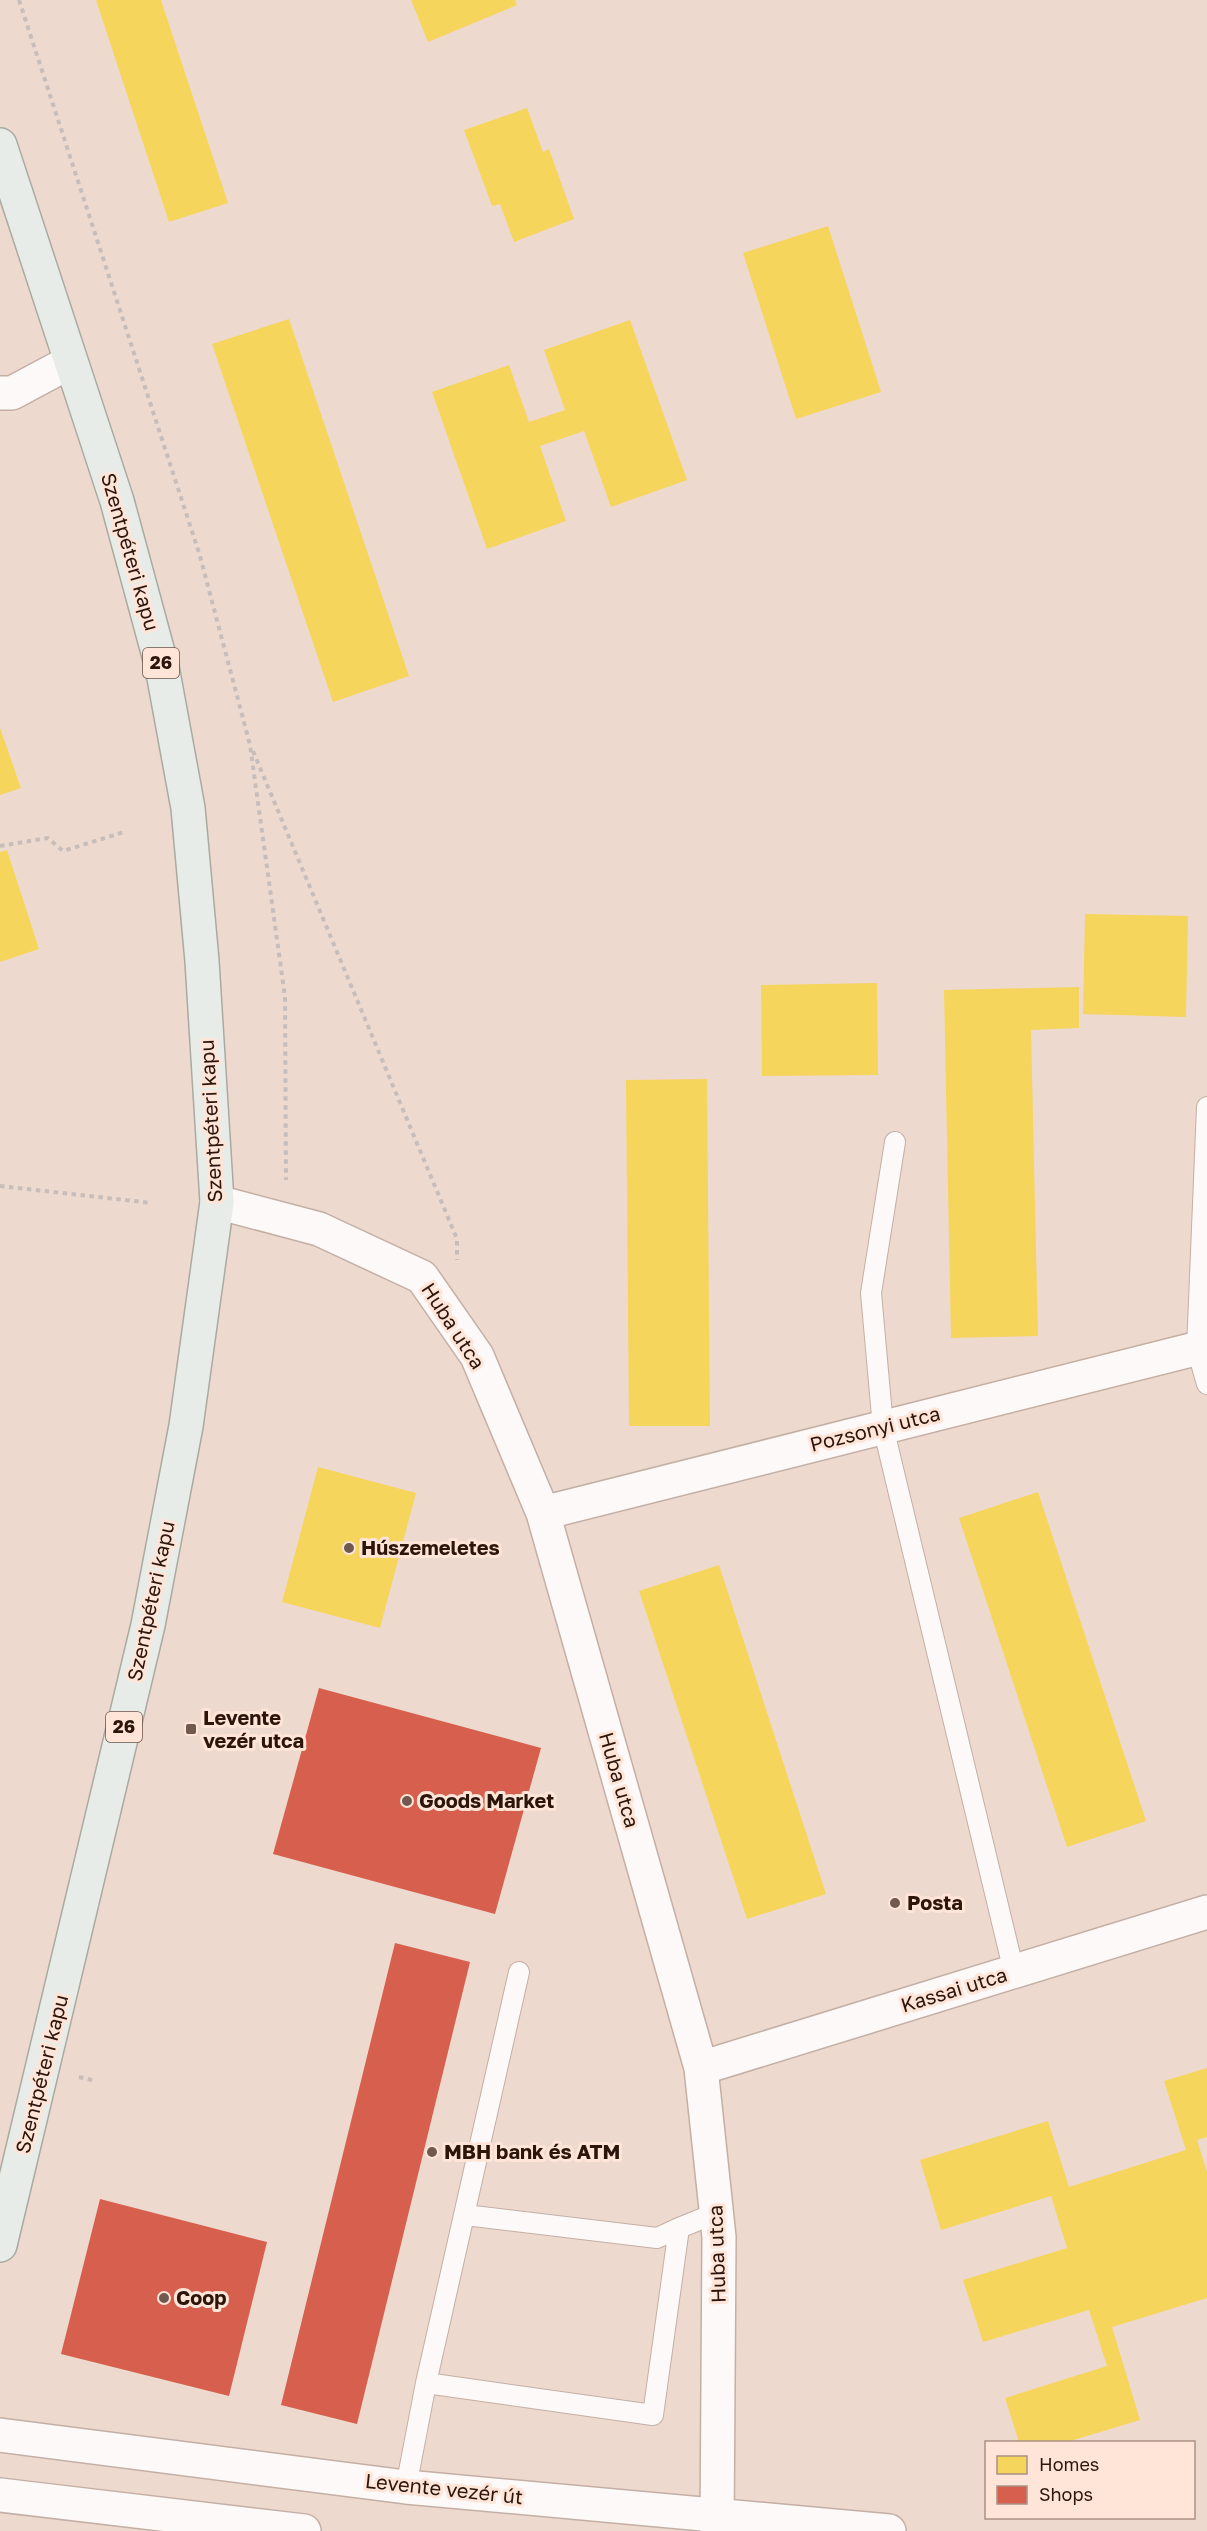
<svg xmlns="http://www.w3.org/2000/svg" width="1207" height="2531" font-family="'Golos Text',sans-serif">
<style>
.homes{fill:#f6d55c}
.shops{fill:#d6604d}
.lines{fill:none;stroke-linecap:round;stroke-linejoin:round}
.service-casing{stroke:#c4afa5;stroke-width:22}
.minor-casing{stroke:#c4afa5;stroke-width:36}
.primary-casing{stroke:#aaaaa0;stroke-width:36}
.path{stroke:#c7bdba;stroke-width:4;stroke-dasharray:4.5 4.5;stroke-linecap:butt}
.service{stroke:#fcf9f8;stroke-width:20}
.minor{stroke:#fcf9f8;stroke-width:33}
.primary{stroke:#e8ece8;stroke-width:33}
.poi-dot{fill:#705a50;stroke:#ffe4d8;stroke-width:2}
.labels{text-anchor:middle;stroke-width:6;stroke-linejoin:round;paint-order:stroke}
.shield{fill:#ffe4d8;stroke:#6b5348;stroke-width:1.5}
.shield-label{font-size:18px;font-weight:bold;fill:#2c150b}
.street-label{font-size:20px;fill:#2c150b;stroke:#ffe4d8}
.poi-label{font-size:20px;font-weight:bold;fill:#2c150b;stroke:#ffe4d8;text-anchor:start}
</style>
<rect width="100%" height="100%" fill="#eed9cf"/>
<path class="homes" d="M96,0H161L228,203L169,222Z
M411,0H515L517,5L428,42Z
M527,108L543,152L549,149L574,219L514,242L500,204L492,206L464,130Z
M828,226L881,392L796,419L743,253Z
M289,319L409,676L333,702L212,344Z
M630,320L687,480L611,507L584,431L540,446L566,521L487,549L432,392L509,365L529,422L565,410L544,350Z
M0,728L21,788L0,795Z
M7,850L39,949L0,962V852Z
M1085,914L1188,916L1186,1017L1083,1014Z
M877,983L878,1075L762,1076L761,985Z
M1079,987V1028L1031,1030L1038,1336L951,1338L944,990Z
M707,1079L710,1426H629L626,1080Z
M318,1467L416,1493L380,1628L282,1602Z
M1038,1492L1146,1821L1067,1847L959,1518Z
M719,1565L826,1894L747,1919L639,1591Z
M1207,2068V2137L1197,2140L1207,2172V2298L1112,2327L1140,2420L1067,2442H1019L1005,2398L1107,2366L1089,2310L983,2342L963,2280L1067,2248L1051,2196L941,2230L920,2160L1048,2121L1069,2187L1186,2150L1164,2081Z"/>
<path class="shops" d="M319,1688L541,1748L495,1914L273,1854Z
M395,1943L470,1962L357,2424L281,2405Z
M100,2199L267,2242L229,2396L61,2354Z"/>
<g class="lines">
<g class="service-casing">
<path id="service" d="M1207,1107L1197,1349L1207,1384
M895,1142L871,1293L883,1427L1014,1972
M465,2215L657,2238L679,2228
M426,2383L653,2415L679,2228L716,2213
M406,2487L426,2383L519,1972"/>
</g>
<g class="minor-casing">
<path id="minor" d="M0,393H12L70,362
M217,1202L319,1229L422,1277L477,1356L543,1513L701,2068L719,2237L717,2531
M543,1513L1207,1346
M701,2068L1207,1912
M0,2435L406,2487L889,2531
M0,2495L304,2531"/>
</g>
<g class="primary-casing">
<path id="primary" d="M0,145L117,501L162,667L188,808L202,961L217,1202L186,1426L148,1625L0,2245"/>
</g>
<path class="path" d="M19,0L200,556L250,745L285,997L286,1180
M253,751L457,1239V1260
M0,846L48,838L63,851L124,832
M0,1186L151,1203
M79,2077L96,2081"/>
<use href="#service" class="service"/>
<use href="#minor" class="minor"/>
<use href="#primary" class="primary"/>
</g>
<g class="poi-dot">
<circle cx="349" cy="1548" r="6"/>
<rect x="185" y="1723" width="12" height="12" rx="3"/>
<circle cx="407" cy="1801" r="6"/>
<circle cx="895" cy="1903" r="6"/>
<circle cx="432" cy="2152" r="6"/>
<circle cx="164" cy="2298" r="6"/>
</g>
<g class="labels">
<g class="shield">
<rect x="143" y="648" width="36" height="30" rx="4.5"/>
<rect x="106" y="1712" width="36" height="30" rx="4.5"/>
</g>
<g class="shield-label">
<text x="161" y="669">26</text>
<text x="124" y="1733">26</text>
</g>
<g class="street-label">
<text transform="translate(130 552) rotate(74)" y="7">Szentpéteri kapu</text>
<text transform="translate(211 1121) rotate(-93)" y="7">Szentpéteri kapu</text>
<text transform="translate(453 1326) rotate(57)" y="7">Huba utca</text>
<text transform="translate(875 1429) rotate(-14)" y="7">Pozsonyi utca</text>
<text transform="translate(151 1601) rotate(-78)" y="7">Szentpéteri kapu</text>
<text transform="translate(619 1780) rotate(74)" y="7">Huba utca</text>
<text transform="translate(954 1990) rotate(-17)" y="7">Kassai utca</text>
<text transform="translate(42 2074) rotate(-76)" y="7">Szentpéteri kapu</text>
<text transform="translate(717 2254) rotate(-92)" y="7">Huba utca</text>
<text transform="translate(444 2489) rotate(6)" y="7">Levente vezér út</text>
</g>
<g class="poi-label">
<text x="361" y="1555">Húszemeletes</text>
<text x="203" y="1725">Levente<tspan x="203" dy="23">vezér utca</tspan></text>
<text x="419" y="1808">Goods Market</text>
<text x="907" y="1910">Posta</text>
<text x="444" y="2159">MBH bank és ATM</text>
<text x="176" y="2305">Coop</text>
</g>
</g>
<rect x="985" y="2441" width="210" height="78" fill="#ffe4d8" stroke="#ab9186" stroke-width="1.5"/>
<rect x="997" y="2456" width="30" height="18" fill="#f6d55c" stroke="#ab9186" stroke-width="1.5"/>
<text x="1039" y="2471" font-size="18" fill="#2c150b">Homes</text>
<rect x="997" y="2486" width="30" height="18" fill="#d6604d" stroke="#ab9186" stroke-width="1.5"/>
<text x="1039" y="2501" font-size="18" fill="#2c150b">Shops</text>
</svg>
